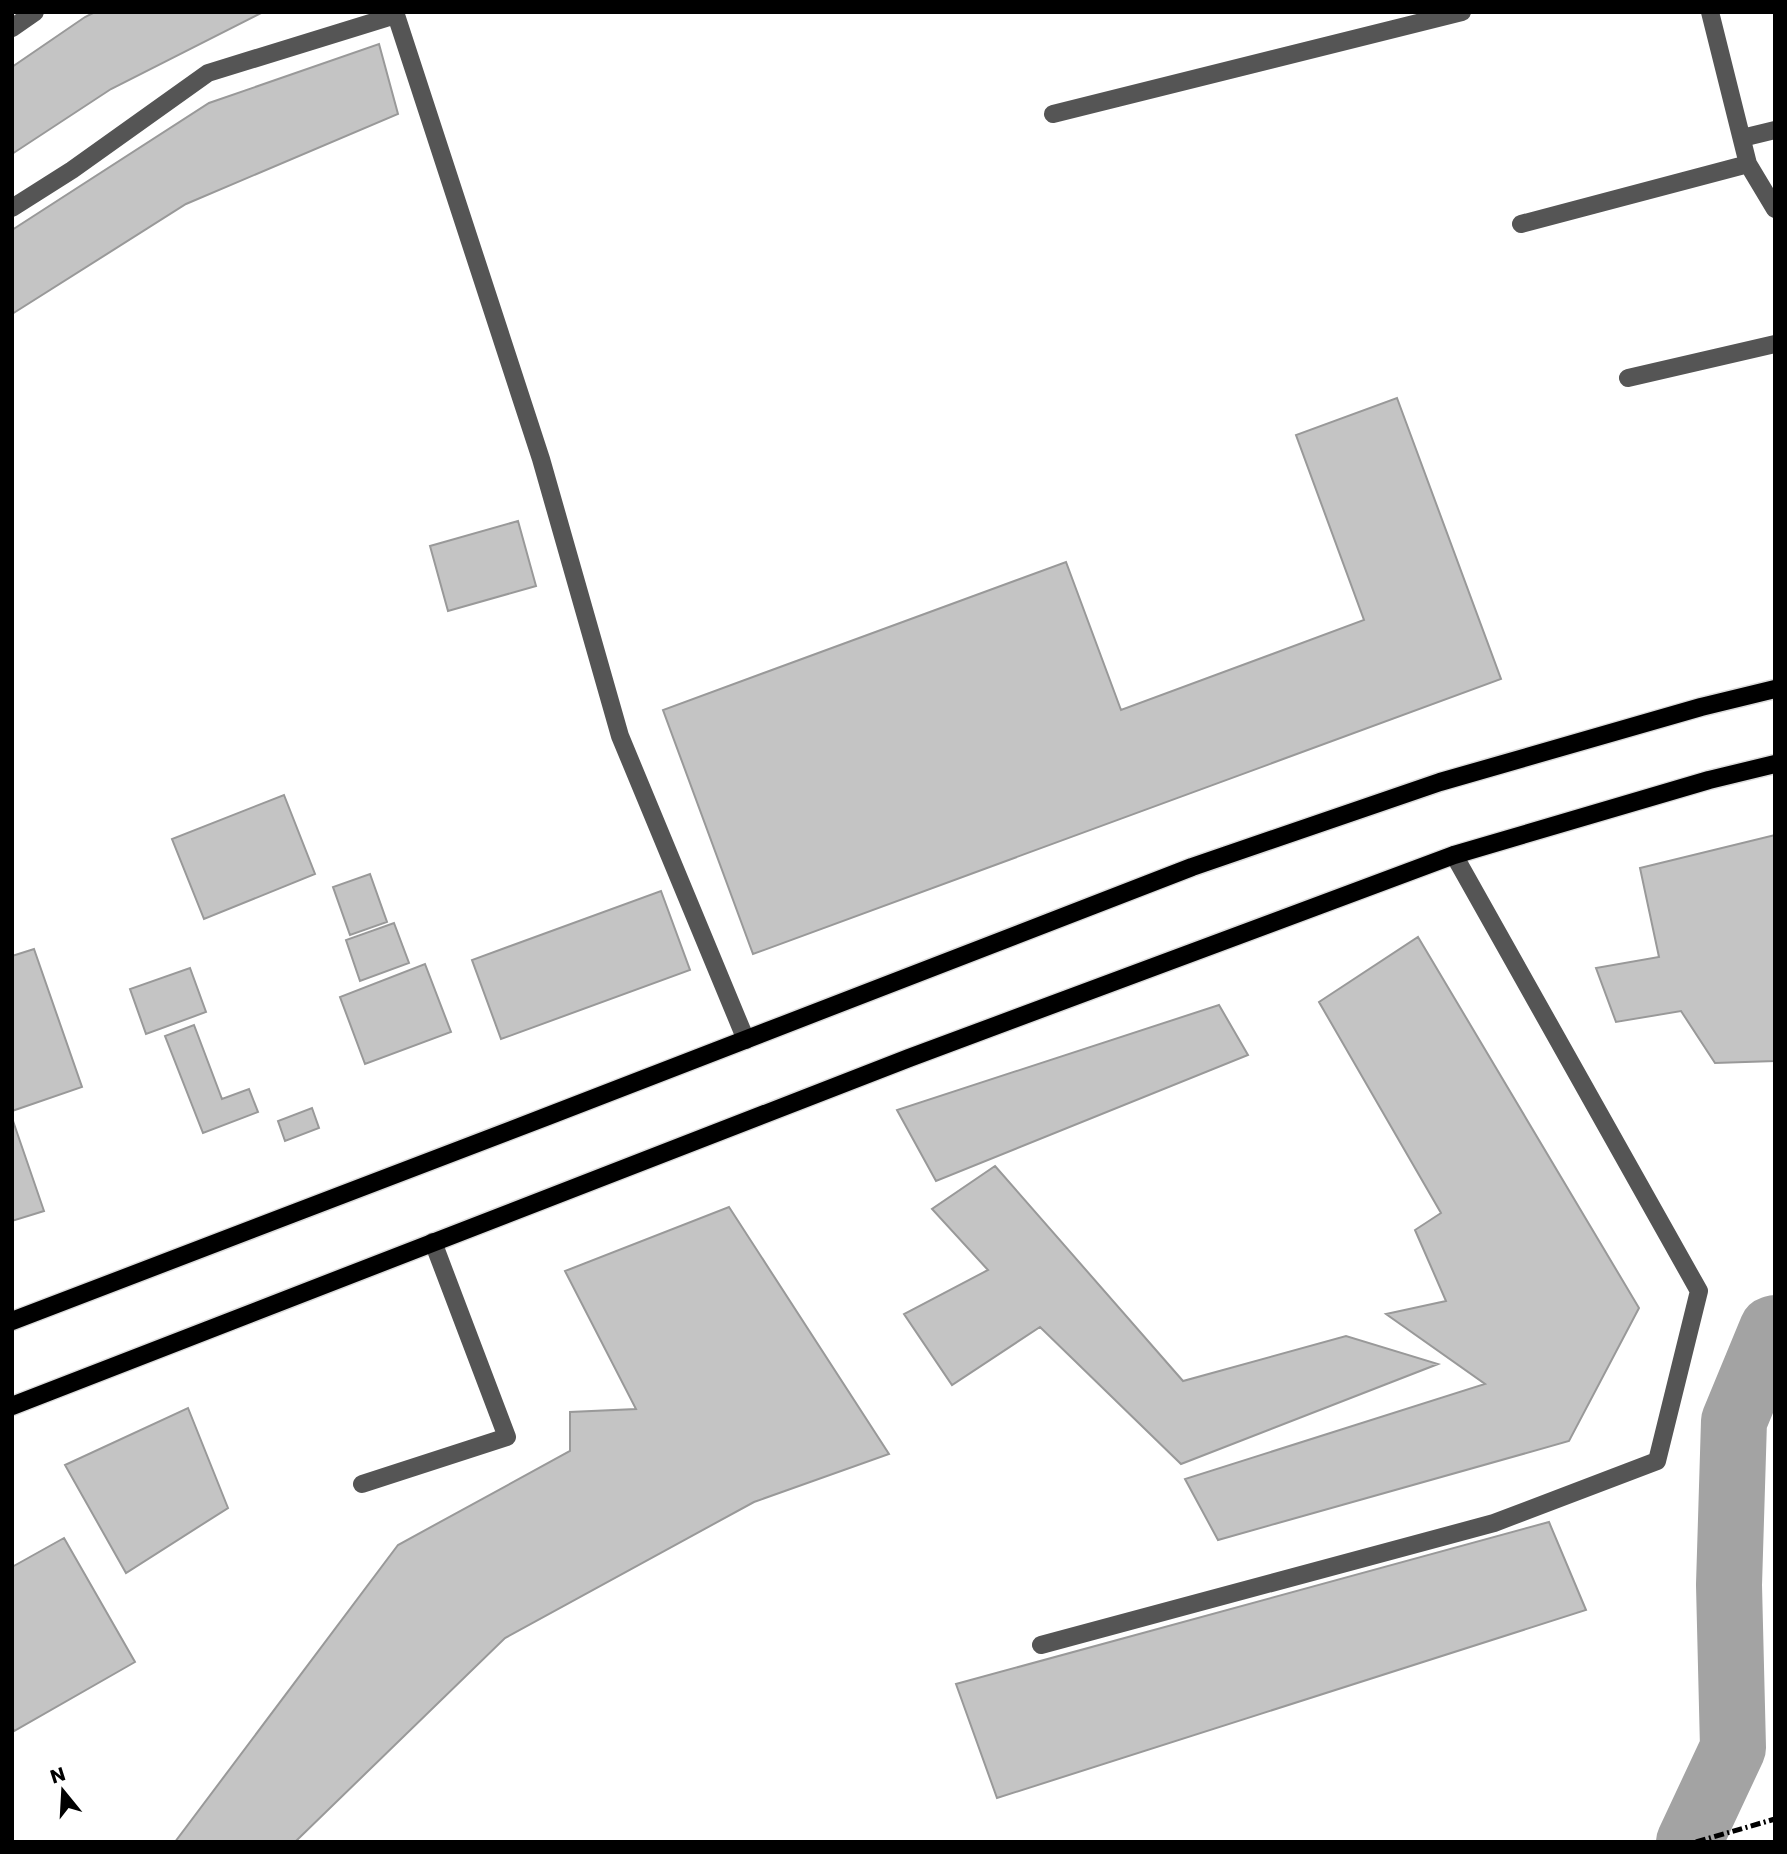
<svg xmlns="http://www.w3.org/2000/svg" width="1787" height="1854" font-family="Poppins,sans-serif">
<style>
.lines{fill:none;stroke-linecap:round;stroke-linejoin:round}
.river{stroke:#a3a3a3;stroke-width:66}
.building{fill:#c4c4c4;stroke:#999;stroke-width:2}
.major-casing{stroke:#dbdbdb;stroke-width:21}
.minor{stroke:#555;stroke-width:18}
.major{stroke:#000;stroke-width:18}
.rail{stroke:#000;stroke-width:5;stroke-dasharray:10 3.5 2 3.5;stroke-linecap:butt}
</style>
<rect width="100%" height="100%" fill="#fff"/>
<g class="lines">
<path class="river" d="M1689,1842L1733,1748L1729,1585L1734,1421L1772,1329L1775,1328"/>
</g>
<path class="building" d="M95,12H263L111,89L12,154V67L85,17Z
M379,44L398,114L186,204L12,314V230L209,103Z
M1397,398L1501,679L753,954L663,710L1066,562L1121,710L1364,620L1296,435Z
M518,521L536,586L448,611L430,546Z
M284,795L315,874L204,919L172,839Z
M1775,835V1061L1715,1063L1681,1011L1616,1022L1596,968L1659,957L1640,868Z
M370,874L387,922L350,935L333,887Z
M661,891L690,970L501,1039L472,960Z
M394,923L409,963L360,981L346,940Z
M1418,937L1639,1308L1569,1441L1218,1540L1185,1479L1485,1384L1386,1314L1446,1301L1415,1230L1441,1213L1319,1002Z
M34,949L82,1087L12,1111V956Z
M425,964L451,1032L365,1064L340,997Z
M190,968L206,1012L146,1034L130,989Z
M1219,1005L1248,1055L936,1181L897,1110Z
M194,1025L222,1099L249,1089L258,1112L203,1133L165,1036Z
M312,1108L319,1128L285,1141L278,1121Z
M12,1118L44,1211L12,1221Z
M995,1166L1183,1381L1346,1336L1438,1364L1181,1464L1040,1327L952,1385L904,1314L988,1270L932,1209Z
M729,1207L889,1454L754,1502L505,1638L295,1842H175L398,1545L570,1451V1412L636,1409L565,1271Z
M188,1408L228,1508L126,1573L65,1465Z
M1549,1522L1586,1610L997,1798L956,1684Z
M64,1538L135,1662L14,1731L12,1727V1567Z"/>
<g class="lines">
<g class="major-casing">
<path id="major" d="M12,1321L548,1116L1192,867L1440,782L1701,707L1775,689
M12,1406L909,1058L1454,855L1709,780L1775,764"/>
</g>
<path class="minor" d="M395,12L541,459L620,736L746,1040
M1710,12L1748,164L1775,209
M12,28L35,12
M1053,114L1462,12
M1742,138L1775,130
M12,208L72,170L208,73L396,15
M1521,224L1748,164
M1628,378L1775,344
M362,1484L507,1437L433,1242
M1041,1645L1494,1523L1657,1461L1699,1291L1454,855"/>
<use href="#major" class="major"/>
<path class="rail" d="M1696,1842L1775,1819"/>
</g>
<rect width="1787" height="1854" fill="none" stroke="#000000" stroke-width="28"/>
<g transform="translate(63 1791) rotate(342)" stroke="#ffffff" stroke-width="5" paint-order="stroke">
<path d="M0-5L12 26L0 18L-12 26Z" fill="#000000"/>
<text y="-10" font-size="19" font-weight="bold" text-anchor="middle" fill="#000000">N</text>
</g>
</svg>
